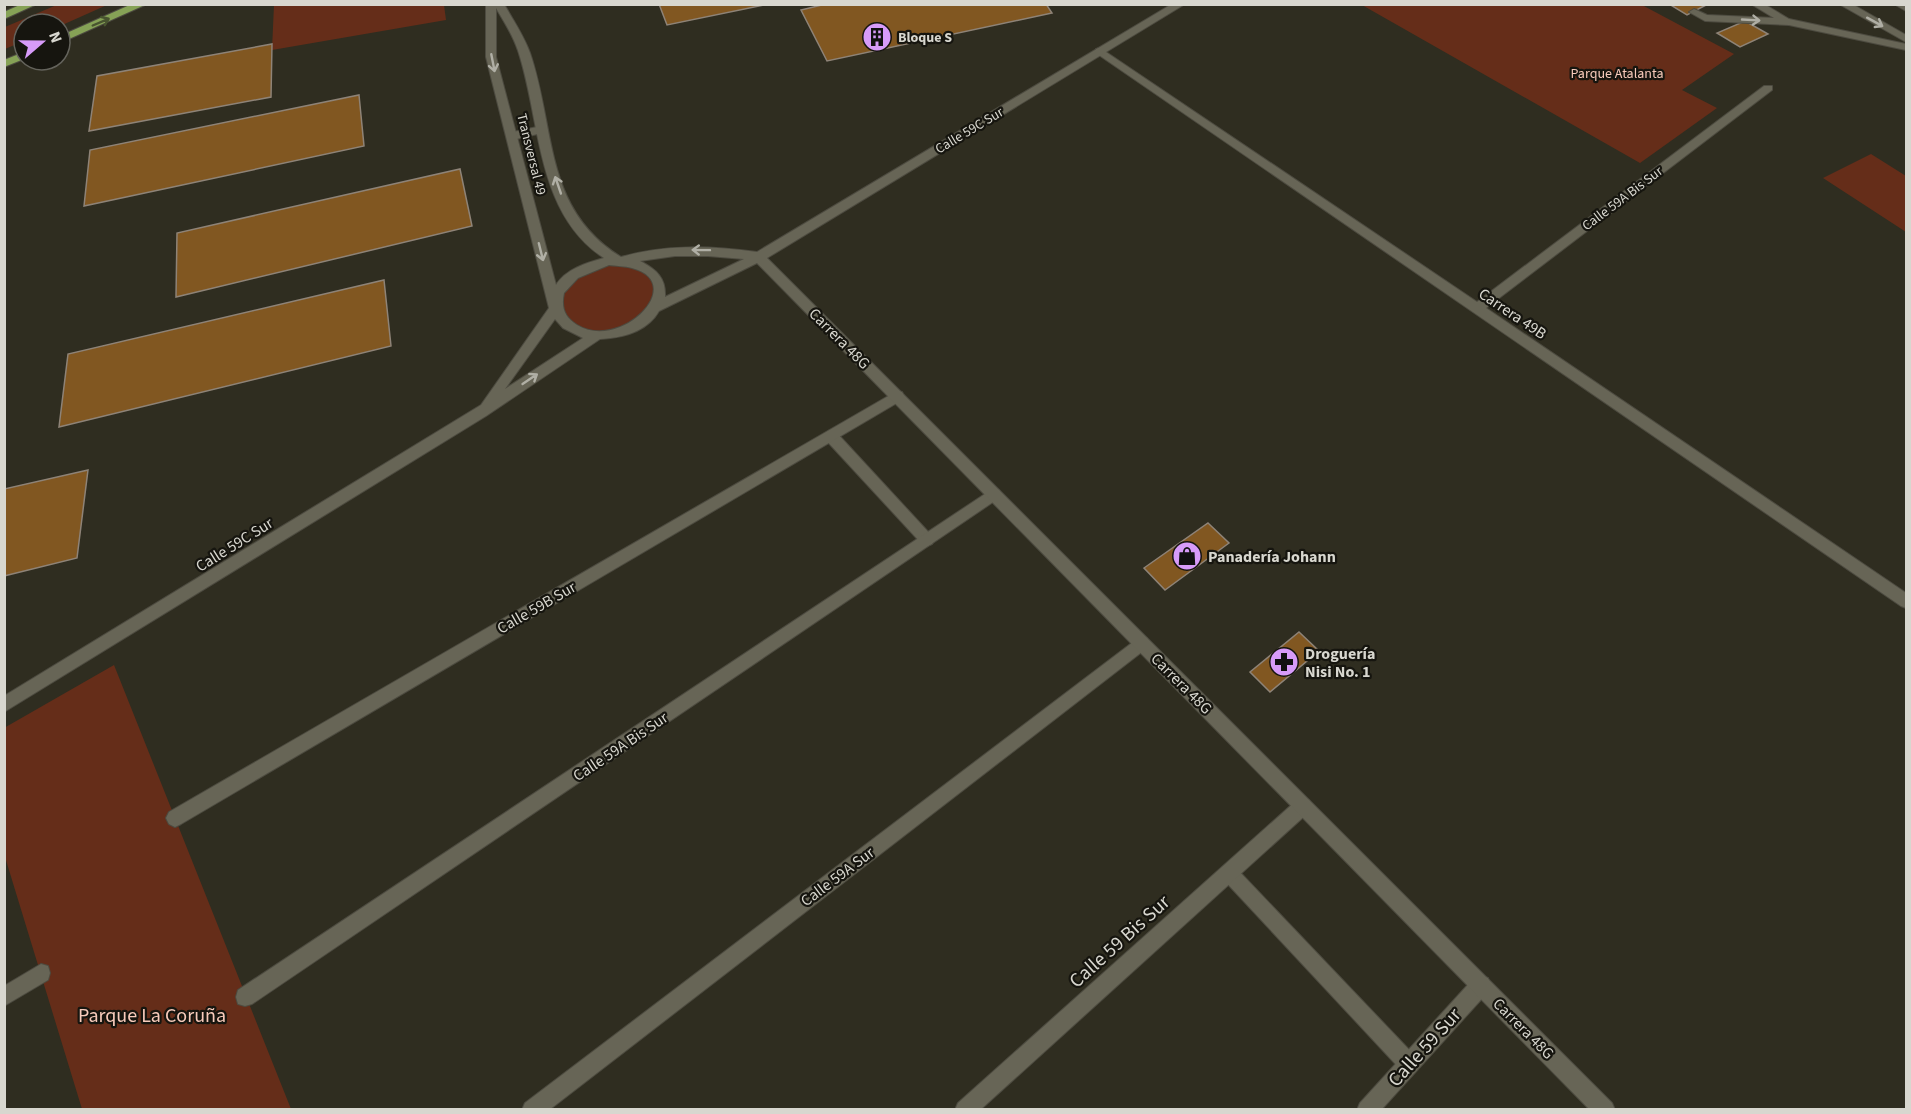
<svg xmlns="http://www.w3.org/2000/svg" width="1911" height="1114" font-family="'Source Sans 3',sans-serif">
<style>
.green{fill:#652d19}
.building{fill:#815721;stroke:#8e8377;stroke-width:1.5}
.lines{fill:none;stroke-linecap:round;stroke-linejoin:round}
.service-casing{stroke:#4d4b40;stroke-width:2}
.minor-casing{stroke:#4d4b40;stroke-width:2}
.tertiary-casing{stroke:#4d4b40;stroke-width:2}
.secondary-casing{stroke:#4d4b40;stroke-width:2}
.primary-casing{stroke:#4d4b40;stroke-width:2}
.service{fill:#676556;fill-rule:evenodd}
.minor{fill:#676556;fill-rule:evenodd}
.tertiary{fill:#676556;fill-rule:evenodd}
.secondary{fill:#676556;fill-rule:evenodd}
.primary{fill:#86a256;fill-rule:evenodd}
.oneway{stroke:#b0afa5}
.oneway2{stroke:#48542f}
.labels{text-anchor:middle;stroke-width:4.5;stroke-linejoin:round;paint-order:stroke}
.far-poi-label{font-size:14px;font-weight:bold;fill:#d8d7cf;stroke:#16150f;text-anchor:start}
.far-park-label{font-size:14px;fill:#f8cbbb;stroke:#16150f}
.far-street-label{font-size:14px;fill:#d8d7cf;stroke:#16150f}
.street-label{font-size:16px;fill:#d8d7cf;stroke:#16150f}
.poi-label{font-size:16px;font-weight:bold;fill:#d8d7cf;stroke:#16150f;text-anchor:start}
.near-street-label{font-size:20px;fill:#d8d7cf;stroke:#16150f}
.near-park-label{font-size:20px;fill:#f8cbbb;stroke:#16150f}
</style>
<rect width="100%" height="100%" fill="#2f2d20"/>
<path class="green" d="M59,4L107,5L60,26L24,24V41L5,49V27Z
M274,5H444L446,20L272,50Z
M1362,5H1642L1734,54L1682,90L1717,108L1640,163Z
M1871,154L1906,176V232L1823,178Z
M618,261L656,278V307L608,335L567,326L560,290L565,282Z
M114,665L291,1109H82L5,857L4,728Z"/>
<path class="building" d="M659,4H769L667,25Z
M826,4H1046L1052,13L827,61L801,10Z
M1669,4H1708L1687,15Z
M1745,21L1768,34L1740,47L1717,33Z
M272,44L271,97L89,131L97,76Z
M359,95L364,146L84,206L90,150Z
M460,169L472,226L176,297L177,233Z
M384,280L391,346L59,427L68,354Z
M88,470L77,558L4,576V489Z
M1208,523L1229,543L1165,590L1144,568Z
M1299,632L1319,651L1270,692L1250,672Z"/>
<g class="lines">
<g class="service-casing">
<path id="service" d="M1751,4H1764L1789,19L1906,44V50L1789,25L1705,21L1689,12L1694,9L1707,15L1774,18Z
M542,126L546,128V132L512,140L506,136L508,133Z
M830,430L835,431L932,536L934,540L932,544L927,546L922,544L825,439L823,435Z
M1229,864L1235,867L1416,1057L1419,1064L1416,1071L1409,1074L1402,1071L1223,879L1220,873L1223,867Z"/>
</g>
<g class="minor-casing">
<path id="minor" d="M1100,48L1477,302L1764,86H1772V90L1486,308L1906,593V608L1901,606L1096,53V49Z
M897,391L902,392L904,396L902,400L181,824L175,827L169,824L166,818L169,812Z
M994,488L999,490L1001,494L999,498L252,1004L245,1006L238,1004L236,997L238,990Z
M1141,636L1147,638L1149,643L1147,648L549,1110H522L525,1103Z
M1303,798L1309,800L1312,806L1309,812L980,1110H955L958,1103L1297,800Z
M41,964L48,966L50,973L48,980L4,1006V986Z
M1481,976L1488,978L1490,985L1488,992L1381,1110H1357L1360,1103L1474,978Z"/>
</g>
<g class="tertiary-casing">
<path id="tertiary" d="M486,4H504C513,20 524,36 530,53C556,129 543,209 621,257C665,244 712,246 757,252L1172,4H1185L767,258L1612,1103L1615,1110H1590L757,263L659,311C647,332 622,338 600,339L486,416L4,712V696L481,405L549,308L486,57ZM496,8C505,23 515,39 520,57C541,126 537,214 604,258C586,263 566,269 556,285L496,57ZM675,256H708L744,259L665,297C666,278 657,270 640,261ZM609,265C616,266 625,266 632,268C689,283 621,352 577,325C564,317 561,307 564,293L578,278ZM555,319L563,328L583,338L505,389Z"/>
</g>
<g class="secondary-casing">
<path id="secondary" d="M1839,4H1852L1906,35V42Z
M1894,4H1906V11Z"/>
</g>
<g class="primary-casing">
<path id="primary" d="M22,4H37L4,19V12Z
M132,4H147L60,43V36Z
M24,52V59L4,67V60Z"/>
</g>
<use href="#service" class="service"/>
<use href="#minor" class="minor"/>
<use href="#tertiary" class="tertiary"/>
<use href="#secondary" class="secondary"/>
<use href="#primary" class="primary"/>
</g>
<defs><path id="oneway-shaft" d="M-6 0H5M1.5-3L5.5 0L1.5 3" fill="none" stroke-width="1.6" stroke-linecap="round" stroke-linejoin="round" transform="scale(1.5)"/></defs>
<g class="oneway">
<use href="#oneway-shaft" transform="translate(1751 20) rotate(3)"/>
<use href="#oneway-shaft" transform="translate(1875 22) rotate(29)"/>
<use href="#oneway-shaft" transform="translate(493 63) rotate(79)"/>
<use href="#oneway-shaft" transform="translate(558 185) rotate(-109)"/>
<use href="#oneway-shaft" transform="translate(701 250) rotate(-179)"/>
<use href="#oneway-shaft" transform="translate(541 252) rotate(76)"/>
<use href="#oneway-shaft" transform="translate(530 379) rotate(-34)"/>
</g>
<use class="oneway2" href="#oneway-shaft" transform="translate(101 22) rotate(-23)"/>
<defs>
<g id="building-disc" transform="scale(1.5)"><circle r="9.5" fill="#d79bf9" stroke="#16150f"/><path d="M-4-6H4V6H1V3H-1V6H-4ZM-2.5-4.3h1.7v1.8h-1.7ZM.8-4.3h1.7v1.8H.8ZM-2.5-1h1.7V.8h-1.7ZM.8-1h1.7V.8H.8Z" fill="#111"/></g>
<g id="shop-disc" transform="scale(1.5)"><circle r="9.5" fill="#d79bf9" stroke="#16150f"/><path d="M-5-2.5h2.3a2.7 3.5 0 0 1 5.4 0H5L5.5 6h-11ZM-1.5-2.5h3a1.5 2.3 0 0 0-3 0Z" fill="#111"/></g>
<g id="pharmacy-disc" transform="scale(1.5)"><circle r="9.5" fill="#d79bf9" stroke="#16150f"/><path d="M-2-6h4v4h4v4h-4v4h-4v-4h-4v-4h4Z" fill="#111"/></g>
</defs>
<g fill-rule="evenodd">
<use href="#building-disc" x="877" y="37"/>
<use href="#shop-disc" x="1187" y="556"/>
<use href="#pharmacy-disc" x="1284" y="662"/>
</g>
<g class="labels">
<g class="far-poi-label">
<text x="898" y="42">Bloque S</text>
</g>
<g class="far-park-label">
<text x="1617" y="78">Parque Atalanta</text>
</g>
<g class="far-street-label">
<text transform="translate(969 130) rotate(-31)" y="5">Calle 59C Sur</text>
<text transform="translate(532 154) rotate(76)" y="5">Transversal 49</text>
<text transform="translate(1622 198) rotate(-37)" y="5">Calle 59A Bis Sur</text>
</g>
<g class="street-label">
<text transform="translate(1513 313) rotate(34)" y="6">Carrera 49B</text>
<text transform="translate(840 338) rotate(45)" y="6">Carrera 48G</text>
<text transform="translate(234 544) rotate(-32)" y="6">Calle 59C Sur</text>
<text transform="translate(536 607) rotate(-30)" y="6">Calle 59B Sur</text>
<text transform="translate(1182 683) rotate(45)" y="6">Carrera 48G</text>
<text transform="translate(620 746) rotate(-34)" y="6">Calle 59A Bis Sur</text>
<text transform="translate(837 876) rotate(-37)" y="6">Calle 59A Sur</text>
<text transform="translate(1524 1028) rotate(45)" y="6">Carrera 48G</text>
</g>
<g class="poi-label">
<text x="1208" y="562">Panadería Johann</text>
<text x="1305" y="659">Droguería<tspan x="1305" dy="18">Nisi No. 1</tspan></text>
</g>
<g class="near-street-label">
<text transform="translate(1119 941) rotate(-42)" y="7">Calle 59 Bis Sur</text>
<text transform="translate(1424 1047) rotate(-48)" y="7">Calle 59 Sur</text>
</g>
<g class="near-park-label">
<text x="152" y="1022">Parque La Coruña</text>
</g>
</g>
<rect width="1911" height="1114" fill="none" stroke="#d8d7cf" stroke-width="12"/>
<g transform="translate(42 42) rotate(70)"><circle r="28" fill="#16150f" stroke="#64635c" stroke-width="1.5"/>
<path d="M0-4.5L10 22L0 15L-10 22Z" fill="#d79bf9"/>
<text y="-9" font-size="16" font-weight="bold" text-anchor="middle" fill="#d8d7cf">N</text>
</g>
</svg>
